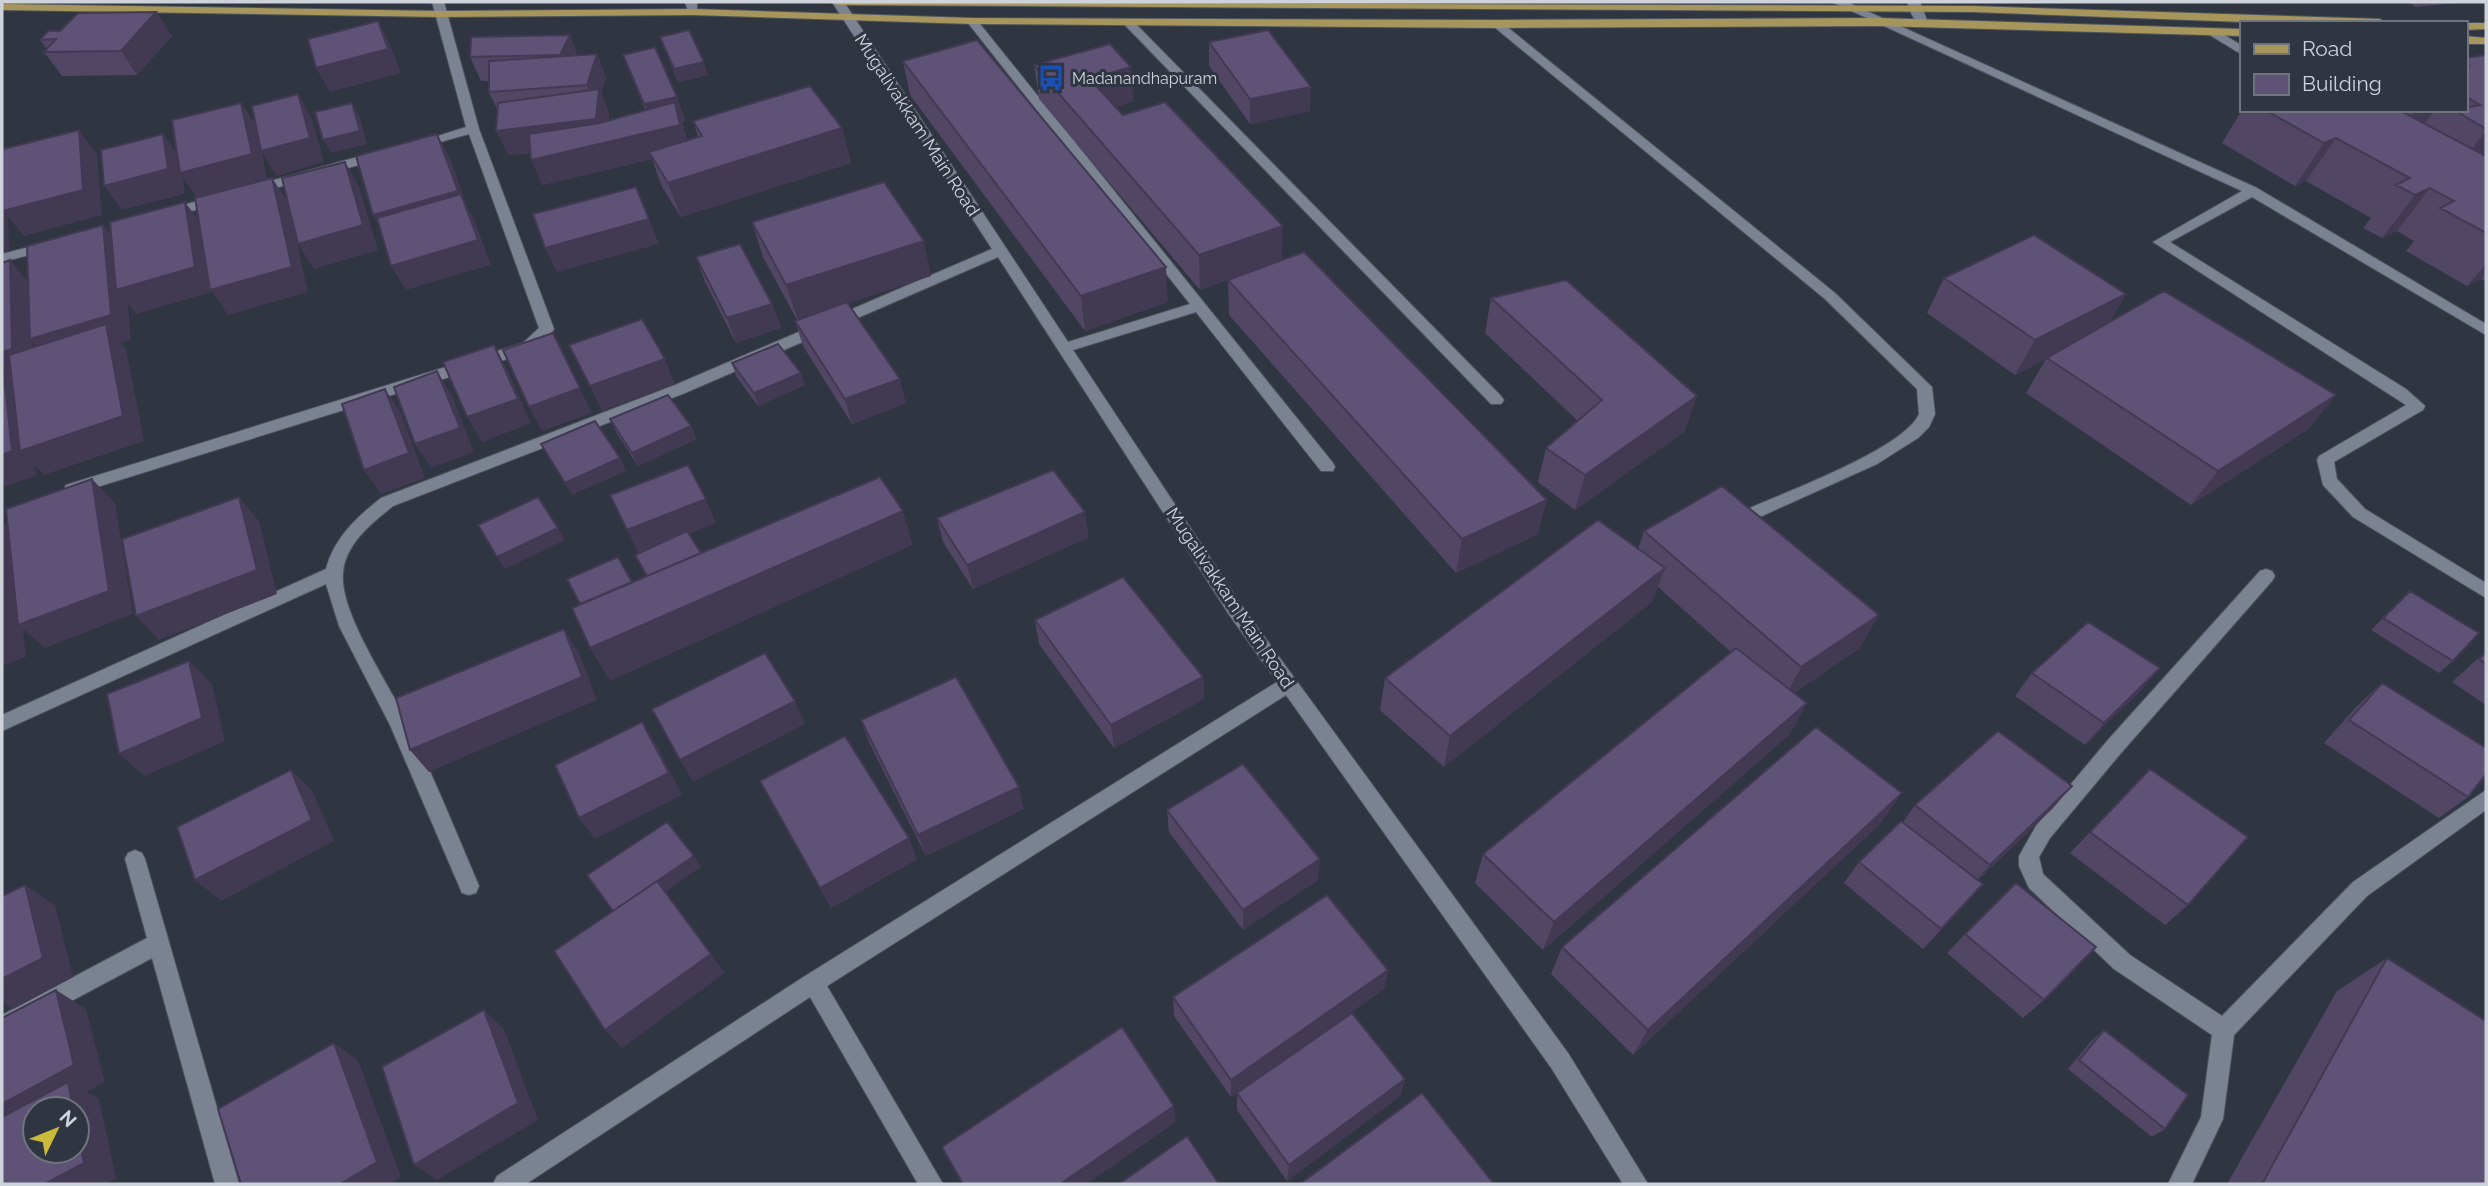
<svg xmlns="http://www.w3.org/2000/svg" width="2488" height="1186" font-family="Raleway,sans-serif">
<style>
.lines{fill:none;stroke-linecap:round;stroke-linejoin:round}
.minor-casing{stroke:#4e535d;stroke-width:2}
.major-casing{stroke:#4e535d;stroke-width:2}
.minor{fill:#7b8392;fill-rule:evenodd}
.major{fill:#a7965c;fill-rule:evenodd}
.wall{fill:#514765}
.shaded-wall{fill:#423953;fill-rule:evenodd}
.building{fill:#5e5276;stroke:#423953;stroke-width:2}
.labels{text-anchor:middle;stroke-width:6;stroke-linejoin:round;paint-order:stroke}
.far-poi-label{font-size:16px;fill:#ced2da;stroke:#2f3541;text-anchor:start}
.street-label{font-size:18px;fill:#ced2da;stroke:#2f3541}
</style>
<rect width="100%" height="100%" fill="#2f3541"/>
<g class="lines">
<g class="minor-casing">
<path id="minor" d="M432,2H444L479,129L554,329L552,332L533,351L78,493H66L64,489L66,485L523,343L539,328L469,134L419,148L413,144L466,127Z
M685,2H697V14H689Z
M832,2H844L1068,342L1190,304L968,23V19H976L1333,463L1335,467L1333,471H1321L1196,312L1073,350L1242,606L1568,1053L1648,1184H1623L1552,1069L1286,695L827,986L943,1184H918L810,997L526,1184H493L497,1176L805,976L1277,682L1230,616L998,257L685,393L393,506C372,523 345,544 343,573C339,613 391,687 408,724C434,777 456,832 479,886L476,893L469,895L462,893L390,725L339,626L326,584L2,731V715L326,569C334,538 357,517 381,498L675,385L992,249Z
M1211,2H1224L1218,5Z
M1832,2H1847L2257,188L2486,324V335L2252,197L2170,242L2406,389L2425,406L2423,410L2334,462L2337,479L2365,509L2486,583V598L2353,517L2323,485L2317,460L2319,456L2406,405L2153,242L2242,191Z
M1908,2H1920L1928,23L1926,25H1918L1908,8Z
M1123,19H1131L1501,396L1504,400L1501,404H1491L1123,23Z
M1493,22H1501L1835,293L1932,387L1935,414L1929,427L1918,438L1877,464L1762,516H1750L1748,512L1750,508C1786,492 1905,448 1919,414L1917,389L1825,299L1493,26Z
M2208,30H2216L2241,45V54L2208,34Z
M379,151L386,155L384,158L254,194L247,190L249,187Z
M220,195L225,196V202L166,218L159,214L161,211Z
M48,242L55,246L53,249L2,262V254Z
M2266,569L2272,571L2275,576L2272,581L2121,753L2050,838L2039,857L2043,874L2130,955L2222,1016L2353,882L2486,790V810L2367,896L2234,1035L2223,1119L2192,1184H2168L2201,1117L2212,1035L2114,969L2029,888L2019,866V856L2036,826L2107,741L2260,571Z
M135,850L142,853L145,859L239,1184H215L152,958L2,1038V1015L147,938L125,859L128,853Z"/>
</g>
<g class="major-casing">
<path id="major" d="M832,2L1972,6L2380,19L2386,23H2271L1972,12L838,5Z
M2,4L440,11L693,9L972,18L1497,20L1879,18L2241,29V36L1879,26L1497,28L972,24L693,15L440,17L2,10Z
M2464,23H2486V29L2465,30Z
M2465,36L2486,38V44H2465Z"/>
</g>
<use href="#minor" class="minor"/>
<use href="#major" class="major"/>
</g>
<path class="wall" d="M2034,2H2094L2093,3H2035Z
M2409,2H2464L2415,7Z
M156,12L172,36L137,75L62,76L44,52L47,49L40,40L60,31Z
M471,37L578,55L597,54L606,78L601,94L609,113L608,121L645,110L623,55L677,97L685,121L682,122L687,140L698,137L693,121L842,128L851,163L681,217L662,187L652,159L542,185L531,153L508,155L498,111L489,92V81H481L470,57Z
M660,37L708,75L678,82Z
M1209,42L1310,111L1250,124L1209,66Z
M2486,55V282L2481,279L2467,286L2406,251L2414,241L2397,231L2382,238L2363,228L2371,218L2306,181L2295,186L2222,143L2242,110H2465V58Z
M903,61L1168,302L1085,331L910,95Z
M1034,65L1134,101L1115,107L1123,115L1282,260L1538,534L1456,573L1229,315L1228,280L1200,290L1039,99Z
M752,222L931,276L848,303L906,403L852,424L803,346L795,321L797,320L763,257Z
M696,257L772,304L781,328L736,343L705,282Z
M1944,278L2126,294L2109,323L2336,395L2308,429L2191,505L2026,393L2046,359L2015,375L1927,313Z
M1491,298L1685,431L1575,510L1538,482L1546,448L1578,421L1485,333Z
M732,363L805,385L758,406L736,376Z
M610,419L691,426L696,439L638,466L616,432Z
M937,518L1089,537L973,589L943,542Z
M1644,531L1860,648L1794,693L1807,703L1789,735L1543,950L1475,883L1483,854L1731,652L1658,587L1652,602L1444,767L1380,710L1385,678L1638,549Z
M2410,591L2453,661L2439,673L2371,630Z
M1035,620L1203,677L1204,699L1114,748L1039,644Z
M2486,651V705L2452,682Z
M2160,668L2140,691L2085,745L2015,696L2032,673Z
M2382,683L2468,797L2439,818L2324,743L2357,706Z
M861,720L1024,809L926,856L869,742Z
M2150,769L2188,905L2165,925L2070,853Z
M760,781L917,859L831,908Z
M1915,805L2053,808L1978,880L1965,905L1923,949L1844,883L1859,862L1903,822Z
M1167,810L1318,880L1243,930L1169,832Z
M1881,823L1633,1055L1551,974L1562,947Z
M1965,934L2044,1000L2023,1018L1947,953Z
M2387,958L2486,1184H2227L2337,991Z
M1388,970L1384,989L1231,1097L1174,1016L1173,997Z
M2104,1030L2165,1129L2152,1137L2068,1069L2092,1040Z
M1405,1079L1400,1096L1287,1181L1237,1110V1093Z"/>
<path class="shaded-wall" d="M156,12L172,36L137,75L121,51Z
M378,21L390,45L401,73L330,92L316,68Z
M570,35L579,59L570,79L560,55Z
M597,54L606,78L601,94L609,113L606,143L653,129L644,104L677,97L685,121L682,122L689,150L649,152L652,159L542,185L531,160L603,143L508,155L496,131L597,109L587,85Z
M704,62L708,75L678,82L674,69Z
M1131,67L1134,101L1093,113L1090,79Z
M1311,87L1310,111L1250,124V99Z
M298,94L312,119L324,162L276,176L262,152L267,179L197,198L183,178L185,194L122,210L104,186L163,134L180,158L241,103L257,127Z
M352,103L359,115L367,144L331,153L323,140Z
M2416,110H2435L2420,130L2397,136Z
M842,128L851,163L681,217L668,183Z
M79,130L97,154L102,215L24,236L8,217L9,250L2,252V174L8,182Z
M2486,131V154L2476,166L2454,172Z
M437,134L450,158L467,206L474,219L491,265L406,290L391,266L387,239L373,215Z
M2336,138L2306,181L2295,186L2324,143Z
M345,162L359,186L378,250L314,269L298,244Z
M272,178L288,202L308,292L228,315L212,292L136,314L128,304L131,340L121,343L126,349L144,441L44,475L35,466L36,476L2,487V352L10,260L31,285L103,225L122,250L185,202L203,226ZM33,343L51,363L34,374Z
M2430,188L2397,231L2382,238L2415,195Z
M649,219L659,244L557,272L545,248Z
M1283,226L1282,261L1200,290L1199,255Z
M924,241L931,276L798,320L786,285Z
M2486,264V273L2481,279L2467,286Z
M1166,267L1168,302L1085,331L1081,296Z
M2126,294L2105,329L2015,375L2035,340Z
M772,304L781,328L736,343L727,318Z
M553,333L592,413L542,431L529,407Z
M494,345L507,369L531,423L482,442L467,417Z
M665,359L675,384L602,411L590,386Z
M437,371L452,396L474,452L431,468L415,444Z
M801,373L805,385L758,406L754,393Z
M900,379L906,403L852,424L845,399Z
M385,389L401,413L425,478L381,494L364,470Z
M2336,395L2308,429L2191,505L2218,471Z
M1697,396L1685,431L1575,510L1585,475Z
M691,426L696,439L638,466L632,453Z
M620,458L626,471L572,495L565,483Z
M92,479L115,503L133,614L45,648L23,629L26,657L2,666V521L12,531Z
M239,497L259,521L277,594L159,640L136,616Z
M706,499L716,523L639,554L627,530Z
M1547,500L1538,534L1456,573L1462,539Z
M903,511L913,545L610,681L590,648Z
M1085,512L1089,537L973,589L967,565Z
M558,528L565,540L505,569L497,557Z
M1665,568L1652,602L1444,767L1450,736Z
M1879,615L1860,648L1783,700L1801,667Z
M564,629L579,653L597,700L429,772L410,750Z
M189,661L212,684L225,741L145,776L119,754Z
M2160,668L2140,691L2085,745L2104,723Z
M1203,677L1204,699L1114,748L1111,725Z
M795,701L805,724L693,782L680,760Z
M1807,703L1789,735L1543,950L1554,922Z
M642,722L656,744L682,795L595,839L579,818Z
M291,770L313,792L334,841L221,901L195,880Z
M2072,786L2053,808L1972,885L1990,865Z
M1019,787L1024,809L926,856L918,835Z
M1902,793L1881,823L1633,1055L1648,1030Z
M909,838L917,859L831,908L820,888Z
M694,856L701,867L622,922L614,911Z
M1320,859L1318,880L1243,930V910Z
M1983,884L1965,905L1923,949L1941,929Z
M25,885L55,905L73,977L13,1009L2,1002V979Z
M711,954L725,973L622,1048L605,1030Z
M1388,970L1384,989L1231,1097V1080Z
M56,990L86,1009L105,1082L87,1092L99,1099L116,1178L105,1184H45L77,1129V1109H73L2,1139V1104Z
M484,1010L504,1029L538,1120L437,1180L414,1165Z
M334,1043L358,1060L401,1177L390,1184H340Z
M1405,1079L1400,1096L1287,1181L1289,1165Z
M1174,1106L1176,1122L1087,1184H1060Z"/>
<path class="building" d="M156,12L121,51L44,52L56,39L40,40L48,31H60L78,13Z
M378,21L388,49L316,68L308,39Z
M689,30L704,62L674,69L660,37Z
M1268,30L1311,87L1250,99L1209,42Z
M570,35L560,55L470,57L471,37Z
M977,40L1166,267L1081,296L903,61Z
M1110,44L1131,67L1090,79L1123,115L1165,102L1283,226L1199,255L1034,65Z
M655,47L677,97L644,104L623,55Z
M597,54L587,85L489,92V61Z
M2486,55V129L2456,111L2465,110V108L2480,105L2465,96V67L2468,66L2465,65V58Z
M810,86L842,128L668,183L649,152L702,136L693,121Z
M599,89L596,119L496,131L498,103Z
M298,94L310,138L261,151L252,106Z
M675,102L680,125L531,160L529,134L600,123Z
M241,103L252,154L180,173L172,120Z
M352,103L360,131L323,140L315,112Z
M2265,110H2399L2486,156V233L2440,208L2454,201L2430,188L2415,195L2396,185L2410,178L2336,138L2324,143Z
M79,130L83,190L3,211V149Z
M163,134L168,169L104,186L101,150Z
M437,134L458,191L373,215L356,156Z
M345,162L363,225L298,244L282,178Z
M272,178L292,267L210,290L195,198Z
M884,182L924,241L786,285L752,222Z
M636,187L649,219L545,248L533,214Z
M461,194L478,240L391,266L377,218Z
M185,202L195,267L116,290L110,222Z
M103,225L111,315L30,339L27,246Z
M2034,235L2126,294L2035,340L1944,278Z
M740,244L772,304L727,318L696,257Z
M1304,252L1547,500L1462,539L1228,280Z
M10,260L12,349L2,352V263Z
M1566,280L1697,396L1585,475L1546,448L1602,400L1491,298Z
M2164,291L2336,395L2218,471L2047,358Z
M847,302L900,379L845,399L795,321Z
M642,319L665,359L590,386L569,345Z
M106,324L123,416L20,451L9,355Z
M553,333L580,388L529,407L503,350Z
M778,344L801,373L754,393L732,363Z
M494,345L518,399L467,417L443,362Z
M2,357L12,451L2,455Z
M437,371L460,428L415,444L394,387Z
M385,389L409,453L364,470L342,404Z
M668,395L691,426L632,453L610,419Z
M595,421L620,458L565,483L541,444Z
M688,465L706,499L627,530L610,495Z
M1053,470L1085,512L967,565L937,518Z
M880,477L903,511L590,648L572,608Z
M92,479L109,591L18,625L6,509Z
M1722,486L1879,615L1801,667L1644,531Z
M239,497L257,570L136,616L122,539Z
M538,497L558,528L497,557L478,525Z
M1598,520L1665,568L1450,736L1385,678Z
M687,531L701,553L647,576L635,555Z
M618,557L632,582L580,604L567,579Z
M1123,577L1203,677L1111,725L1035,620Z
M2410,591L2479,633L2453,661L2383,618Z
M2088,622L2160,668L2104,723L2032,673Z
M564,629L582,677L410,750L396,698Z
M1736,648L1807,703L1554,922L1483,854Z
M2486,652V664L2479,659Z
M765,653L795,701L680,760L652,709Z
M189,661L202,718L119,754L107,694Z
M956,677L1019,787L918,835L861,720Z
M2382,683L2486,748V774L2468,797L2349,720Z
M642,722L669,773L579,818L555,765Z
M1816,727L1902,793L1648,1030L1562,947Z
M1998,731L2072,786L1990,865L1915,805Z
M845,736L909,838L820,888L760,781Z
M1243,764L1320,859L1243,910L1167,810Z
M2150,769L2248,837L2188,905L2090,832Z
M291,770L312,820L195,880L177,827Z
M1901,821L1983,884L1941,929L1859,862Z
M667,822L694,856L613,911L587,875Z
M657,881L711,954L605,1030L554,951Z
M2016,883L2096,947L2044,1000L1965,934Z
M25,885L43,958L2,979V896Z
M1327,895L1388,970L1231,1080L1173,997Z
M2387,958L2486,1021V1184H2262Z
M56,990L74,1065L2,1104V1018Z
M484,1010L518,1103L414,1165L382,1067Z
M1352,1013L1405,1079L1289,1165L1237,1093Z
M1122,1027L1174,1106L1060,1184H963L942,1147Z
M2104,1030L2188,1095L2165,1129L2079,1060Z
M334,1043L377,1162L340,1184H241L218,1109Z
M68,1082L73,1109H35V1151H77V1129L84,1163L45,1184H2V1117Z
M1422,1093L1494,1184H1300Z
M1187,1136L1219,1184H1119Z"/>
<defs>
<g id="bus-bare" transform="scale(2.1)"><path d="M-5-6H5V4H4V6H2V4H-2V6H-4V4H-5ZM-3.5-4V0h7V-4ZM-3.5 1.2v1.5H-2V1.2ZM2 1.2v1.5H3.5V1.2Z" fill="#1a4fb4" stroke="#2f3541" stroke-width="2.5" paint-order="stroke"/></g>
</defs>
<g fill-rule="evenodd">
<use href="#bus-bare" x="1051" y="78"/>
</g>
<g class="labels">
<g class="far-poi-label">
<text x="1072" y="84">Madanandhapuram</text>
</g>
<g class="street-label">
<text transform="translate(917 125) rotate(57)" y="6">Mugalivakkam Main Road</text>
<text transform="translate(1230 598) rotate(56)" y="6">Mugalivakkam Main Road</text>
</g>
</g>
<rect width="2488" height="1186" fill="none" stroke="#ced2da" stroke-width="7"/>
<rect x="2240" y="21" width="228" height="91" fill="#2f3541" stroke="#6f747e" stroke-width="2"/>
<rect x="2254" y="44" width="35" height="10" fill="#a7965c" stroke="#6f747e" stroke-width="2"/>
<text x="2302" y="56" font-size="21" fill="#ced2da">Road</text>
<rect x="2254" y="74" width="35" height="21" fill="#5e5276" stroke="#6f747e" stroke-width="2"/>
<text x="2302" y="91" font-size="21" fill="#ced2da">Building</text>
<g transform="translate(56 1130) rotate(47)"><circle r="33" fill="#2f3541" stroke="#6f747e" stroke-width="2"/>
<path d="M0-5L12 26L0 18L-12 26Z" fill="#c9ba3a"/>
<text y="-10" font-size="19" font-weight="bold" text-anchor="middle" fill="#ced2da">N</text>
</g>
</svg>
